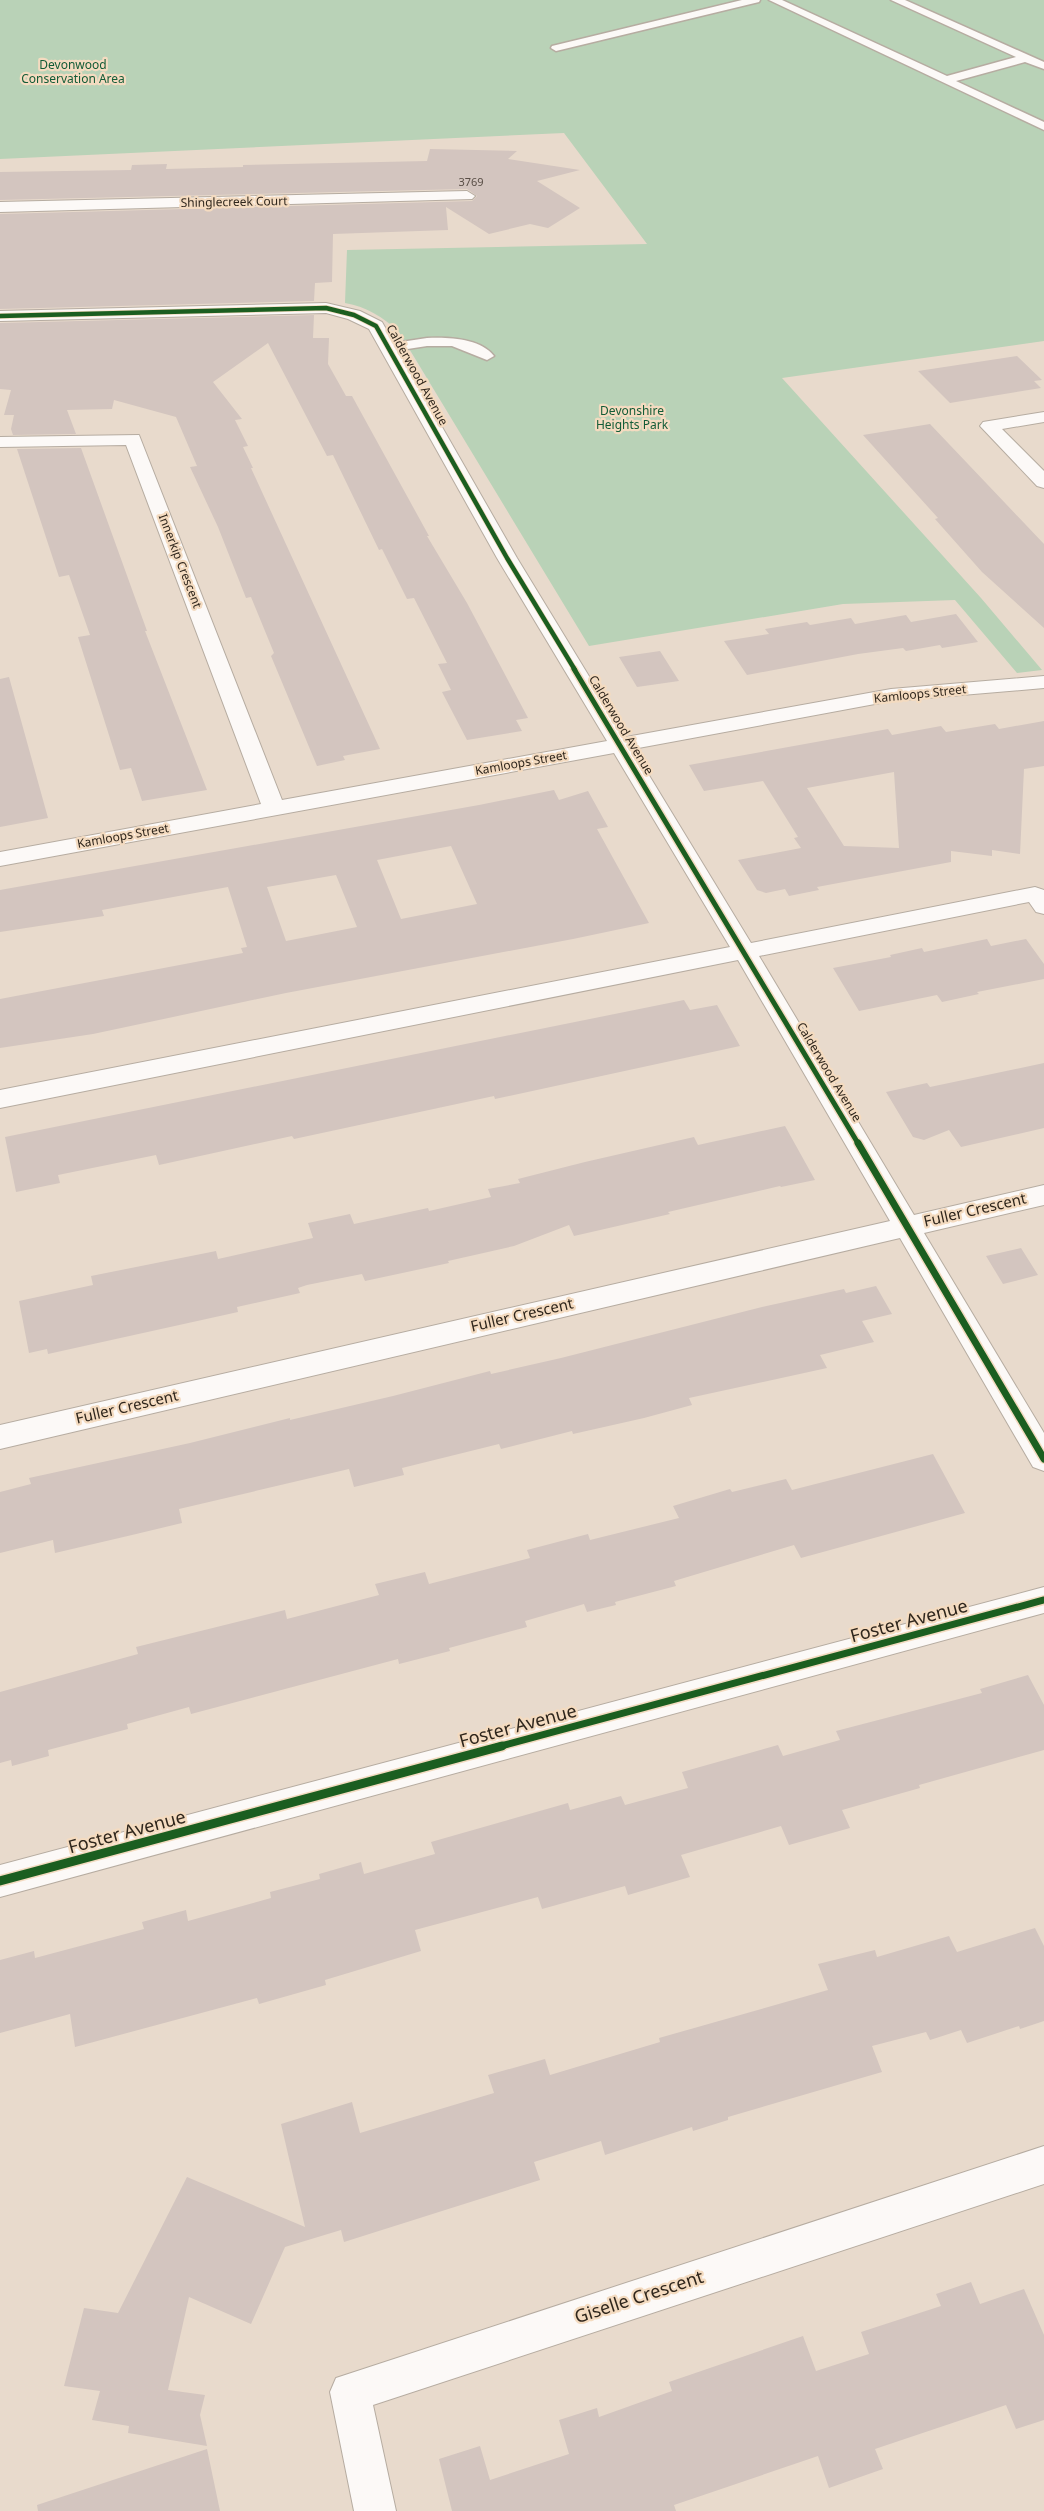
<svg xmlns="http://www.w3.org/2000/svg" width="1044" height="2511" font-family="'Noto Sans',sans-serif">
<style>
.green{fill:#b9d2b7}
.building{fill:#d3c5bf;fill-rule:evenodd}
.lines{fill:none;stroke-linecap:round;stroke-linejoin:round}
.service-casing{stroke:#b6aca1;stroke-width:3}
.minor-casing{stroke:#b6aca1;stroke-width:2}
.service{fill:#fcf9f7;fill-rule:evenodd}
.minor{fill:#fcf9f7;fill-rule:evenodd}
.cycleway-far3-casing{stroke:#f4dbc0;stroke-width:6}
.cycleway-far2-casing{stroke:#f4dbc0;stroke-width:8}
.cycleway-far1-casing{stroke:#f4dbc0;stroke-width:10}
.cycleway-casing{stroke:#f4dbc0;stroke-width:12}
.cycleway-far3{stroke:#1b5e20;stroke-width:4.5}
.cycleway-far2{stroke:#1b5e20;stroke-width:5}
.cycleway-far1{stroke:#1b5e20;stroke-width:7}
.cycleway{stroke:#1b5e20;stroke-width:9}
.labels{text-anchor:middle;stroke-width:4.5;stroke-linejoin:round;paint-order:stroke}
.far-number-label{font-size:11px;fill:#594e46}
.far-park-label{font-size:12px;fill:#125b36;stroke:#f4dbc0}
.far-street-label{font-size:12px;fill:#2f261c;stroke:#f4dbc0}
.street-label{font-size:15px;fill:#2f261c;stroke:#f4dbc0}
.near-street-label{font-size:18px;fill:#2f261c;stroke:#f4dbc0}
</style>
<rect width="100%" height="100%" fill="#e8dacc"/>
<path class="green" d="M0,0H1044V341L782,378L981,598L1042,670L1017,673L955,600L843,604L589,646L399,332C383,317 367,307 345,303L347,250L647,244L564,133L0,159Z"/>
<path class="building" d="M430,149L517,151L508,159L580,170L537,181L580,208L548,228L530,224L489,234L446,207L448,230L333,234L332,282L315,283L314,301L0,309V214L472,201L477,196L467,189L0,200V172L131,170L132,165L167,164L166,169L243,167V165L427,161Z
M314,315L313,338H329L328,364L346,396H352L429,536H427L467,603L528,718L516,720L522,731L467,740L442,692L451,690L438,664L447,663L414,598L407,599L382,549L379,550L333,455L327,456L268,343L213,382L242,419L235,420L248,446L243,447L253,468H251L380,749L343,756L345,760L317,766L271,656L274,653L251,597L246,598L218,527L190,467L197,466L176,417L114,400L112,409L67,410L76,434L13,435L11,429L14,415H4L11,390L0,389V323Z
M1017,356L1042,380L1034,381L1041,388L950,403L918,371Z
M930,424L1044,544V628L982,572L935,519L938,518L863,435Z
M81,448L147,631H145L207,790L142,801L131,768L120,770L78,637L90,635L69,575L59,577L17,449Z
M956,614L978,642L942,648L940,645L906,651L903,648L858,654L747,675L724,641L769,634L765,629L807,622L810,625L851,618L855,624L906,615L911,622Z
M660,651L679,681L637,687L619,657Z
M9,677L48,818L0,827V679Z
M1044,721V766L1024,769L1020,854L992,850V856L951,851V862L817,887L819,890L789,896L785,889L766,893L757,890L738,860L801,848L794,838L798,837L763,781L704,791L689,765L888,729L892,735L941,726L946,732L995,724L999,729ZM894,772L899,848L844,846L807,788Z
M554,790L559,800L588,791L608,827L597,829L649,923L573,939L286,993L93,1034L0,1048V999L243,953L241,948L247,947L228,887L102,910L104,916L0,932V890L479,805ZM451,846L477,904L401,919L377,860ZM336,875L357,927L286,941L267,887Z
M987,939L991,946L1026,939L1044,964V979L977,992L979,994L942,1002L937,995L859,1011L833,968L891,957L890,955L922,948L924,952Z
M684,1000L690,1010L717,1005L740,1046L495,1099L494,1096L294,1139L292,1136L159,1165L156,1155L58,1175L60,1183L16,1192L5,1137Z
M1044,1063V1128L961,1147L949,1130L924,1140L913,1137L886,1092L927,1083L930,1087Z
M785,1126L815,1180L781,1187L780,1186L668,1212L670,1214L574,1236L569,1225L514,1246L448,1261L449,1263L365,1281L362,1274L307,1285L298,1288L300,1293L237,1307L238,1312L48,1354L47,1349L29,1353L19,1301L93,1285L91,1276L216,1251L218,1259L313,1238L308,1223L350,1214L354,1224L428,1208L429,1211L491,1197L488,1189L520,1183L518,1179L585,1162L694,1137L698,1145Z
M1021,1248L1038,1275L1003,1284L986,1256Z
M876,1286L892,1314L862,1321L874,1342L820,1355L827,1368L689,1398L692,1405L644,1418L573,1434L572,1431L501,1449L499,1444L402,1468L404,1475L354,1487L349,1469L179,1509L182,1523L132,1535L55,1553L53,1540L0,1553V1492L31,1484L29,1478L190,1443L290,1418V1420L393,1396L490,1371L491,1374L561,1358L762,1307L844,1289L846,1293Z
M933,1454L965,1513L801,1558L794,1545L674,1581L676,1586L615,1602L616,1605L587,1612L584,1604L525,1621L527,1627L449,1648L450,1651L399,1664L398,1659L191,1714L189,1707L127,1724L128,1729L48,1750L49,1756L12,1766L11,1760L0,1763V1692L138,1654L136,1647L285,1610L287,1619L379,1595L375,1584L425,1572L429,1584L530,1558L527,1550L588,1534L590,1540L679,1518L673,1506L730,1489L732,1492L786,1479L792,1490Z
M1028,1675L1044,1705V1750L919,1785L920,1788L842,1810L850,1828L789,1845L781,1826L681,1855L690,1877L628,1895L625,1886L542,1909L538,1897L415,1930L421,1951L325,1980L326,1985L259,2004L257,1998L75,2047L70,2014L0,2033V1960L34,1951L35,1958L144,1929L142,1922L186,1910L188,1921L271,1898L270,1892L320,1879L319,1874L361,1862L364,1874L435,1854L431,1842L568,1803L570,1810L621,1796L625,1805L688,1788L682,1772L778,1745L783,1756L840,1740L836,1731L982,1693L980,1689Z
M1035,1928L1044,1946V2021L1020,2029L1019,2026L967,2043L961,2030L930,2040L926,2032L872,2046L882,2072L728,2117V2120L693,2131L692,2127L605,2155L601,2141L534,2162L540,2180L344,2242L341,2230L285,2247L251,2324L189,2297L168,2390L205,2395L200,2415L207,2446L128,2433L129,2426L92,2420L100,2391L64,2386L84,2308L118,2313L187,2177L305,2227L281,2124L352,2102L360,2133L494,2093L488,2075L545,2059L550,2075L660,2042L659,2038L828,1990L818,1964L875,1950L877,1957L949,1936L957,1952Z
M971,2282L980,2304L1024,2289L1044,2335V2420L1016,2429L1006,2405L875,2449L883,2469L829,2488L818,2456L674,2505L676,2511H452L439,2459L480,2446L490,2480L569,2454L559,2420L597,2408L599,2417L672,2391L669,2382L803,2336L816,2371L869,2354L861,2332L941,2306L936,2294Z
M207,2449L220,2511H38L37,2505Z"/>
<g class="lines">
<g class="service-casing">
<path id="service" d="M742,0H760L759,2L556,51L551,48L552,46Z
M769,0H782L947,76L1016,57L891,0H905L1044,62V69L1025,62L956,81L1044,122V130Z
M427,338C448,337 480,338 494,356L487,360L452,346H427L388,352L381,348L388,344Z"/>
</g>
<g class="minor-casing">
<path id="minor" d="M467,191L475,196L472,199L0,212V202Z
M326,303L360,311L382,322L517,558L626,737L891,689L1044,676V688L891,701L633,749L751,943L1035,887L1044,890V914L1036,912L1029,902L759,956L914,1215L1044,1185V1205L924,1233L1044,1433V1471L1033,1467L900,1238L0,1449V1425L890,1221L738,960L0,1108V1090L730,947L614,753L0,866V852L261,804L126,445L0,447V437L139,435L282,800L607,741L497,558L369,329L348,319L326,313L0,321V311Z
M1044,412V422L1002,429L1044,471V488L1037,486L980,426L983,422L989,421Z
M1044,1587V1613L0,1897V1865Z
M1044,2146V2184L373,2405L396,2511H354L330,2392L336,2378Z"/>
</g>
<use href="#service" class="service"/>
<use href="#minor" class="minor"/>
<g class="cycleway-far3-casing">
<path id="cycleway-far3" d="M0,316L326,308L354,315L376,326L507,558L575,670"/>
</g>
<g class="cycleway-far2-casing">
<path id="cycleway-far2" d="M574,669L859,1145"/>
</g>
<g class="cycleway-far1-casing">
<path id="cycleway-far1" d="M858,1143L1044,1459
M497,1747L1044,1600"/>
</g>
<g class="cycleway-casing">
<path id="cycleway" d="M0,1881L502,1746"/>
</g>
<use href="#cycleway-far3" class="cycleway-far3"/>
<use href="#cycleway-far2" class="cycleway-far2"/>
<use href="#cycleway-far1" class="cycleway-far1"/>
<use href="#cycleway" class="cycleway"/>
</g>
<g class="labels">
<g class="far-number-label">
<text x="471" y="186">3769</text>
</g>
<g class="far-park-label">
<text x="73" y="69">Devonwood<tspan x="73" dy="14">Conservation Area</tspan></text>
<text x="632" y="415">Devonshire<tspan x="632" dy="14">Heights Park</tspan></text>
</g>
<g class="far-street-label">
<text transform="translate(234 202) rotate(-1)" y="4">Shinglecreek Court</text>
<text transform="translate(417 375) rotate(61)" y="4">Calderwood Avenue</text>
<text transform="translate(180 561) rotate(69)" y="4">Innerkip Crescent</text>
<text transform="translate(920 694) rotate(-6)" y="4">Kamloops Street</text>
<text transform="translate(621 725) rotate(59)" y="4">Calderwood Avenue</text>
<text transform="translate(521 763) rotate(-10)" y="4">Kamloops Street</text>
<text transform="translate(123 836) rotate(-10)" y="4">Kamloops Street</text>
<text transform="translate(829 1072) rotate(59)" y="4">Calderwood Avenue</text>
</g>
<g class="street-label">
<text transform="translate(975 1210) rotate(-13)" y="5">Fuller Crescent</text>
<text transform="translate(522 1315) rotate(-13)" y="5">Fuller Crescent</text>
<text transform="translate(127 1407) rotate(-13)" y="5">Fuller Crescent</text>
</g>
<g class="near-street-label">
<text transform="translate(909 1621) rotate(-15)" y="6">Foster Avenue</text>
<text transform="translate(518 1726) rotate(-15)" y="6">Foster Avenue</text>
<text transform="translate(127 1832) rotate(-15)" y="6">Foster Avenue</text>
<text transform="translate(639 2297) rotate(-18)" y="6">Giselle Crescent</text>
</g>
</g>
</svg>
